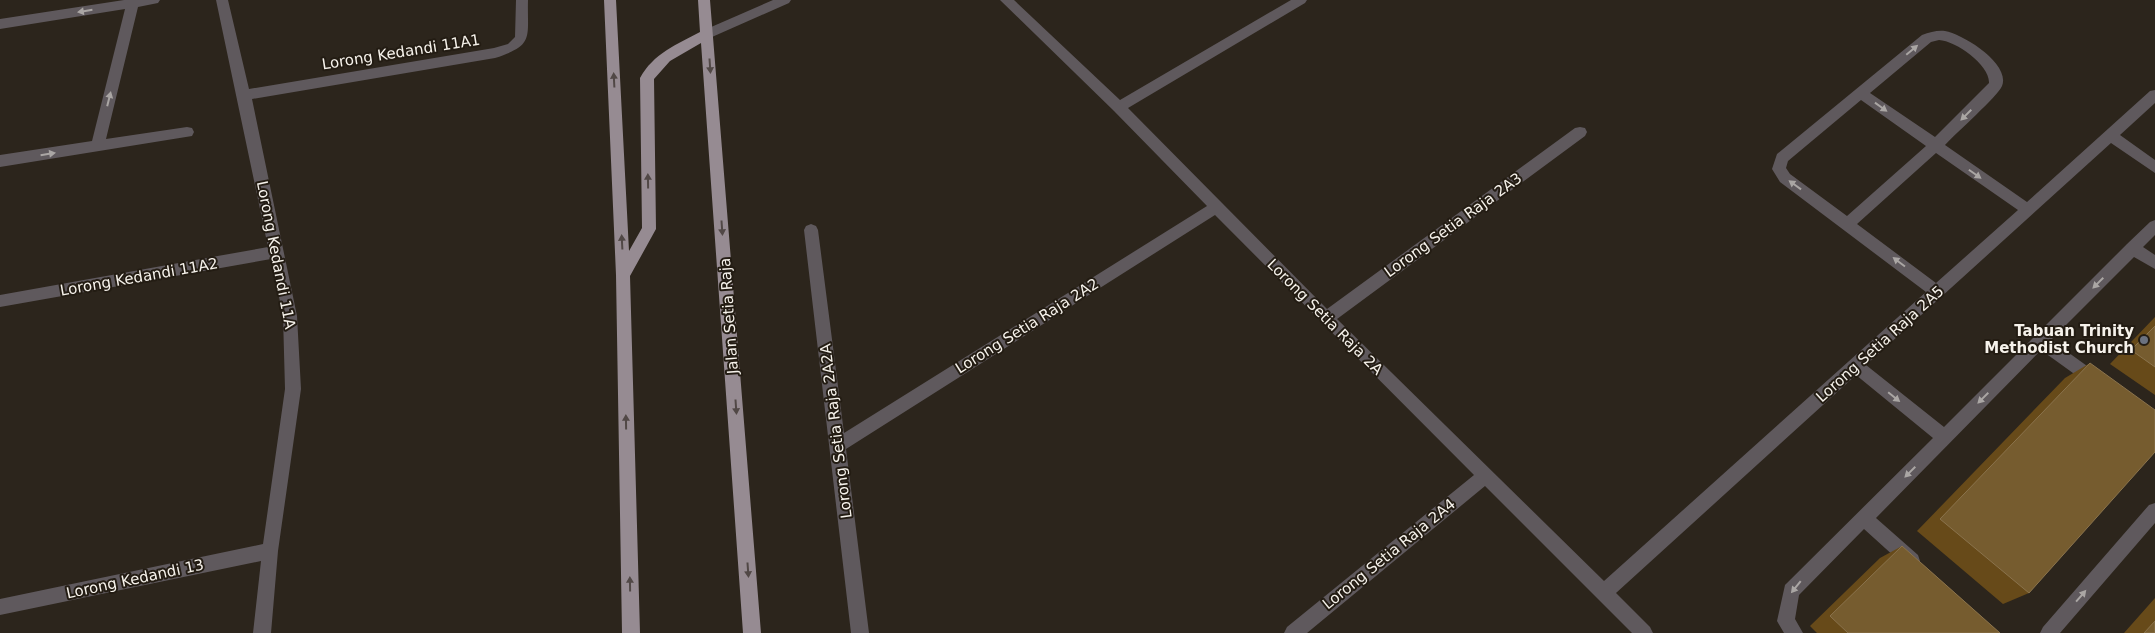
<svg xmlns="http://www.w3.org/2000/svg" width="2155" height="633" font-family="'DejaVu Sans',sans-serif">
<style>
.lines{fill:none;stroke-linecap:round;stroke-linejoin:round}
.minor{fill:#5f595d;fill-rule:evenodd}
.major{fill:#968b92;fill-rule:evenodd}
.wall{fill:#674a19}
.building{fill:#765c2f;stroke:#8a734d}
.oneway{fill:#aaa6a4}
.oneway2{fill:#514846}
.worship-dot{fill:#6b7280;stroke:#231c13;stroke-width:2}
.labels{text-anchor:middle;stroke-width:4;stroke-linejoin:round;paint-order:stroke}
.street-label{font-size:15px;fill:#f6f2eb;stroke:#231c13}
.poi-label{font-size:15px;font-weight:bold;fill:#f6f2eb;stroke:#231c13;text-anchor:end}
</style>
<rect width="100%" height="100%" fill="#2c251c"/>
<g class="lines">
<path class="minor" d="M124,0H160L158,3L138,7L106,139L187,127L192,128L194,132L192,136L0,167V155L92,141L125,9L0,29V19Z
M216,0H228L249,89L494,48L508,44L515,37L516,0H528C527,38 535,45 495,58L252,99L297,316L301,389L278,551L271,633H253L261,561L0,615V599L263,544L285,389L283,316L271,259L0,307V295L268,247Z
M773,0H791L789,3L712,37H702L701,34L702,31Z
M1000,0H1014L1120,100L1291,0H1307L1305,3L1128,108L1327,309L1575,128L1580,127L1585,128L1587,132L1585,136L1337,319L1604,581L1926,292L1780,182L1772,169L1777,154L1922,35C1930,32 1938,30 1945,31C1963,34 2011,64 2002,86C1998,96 1955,134 1945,145L2027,202L2150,91L2155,90V103L2120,135L2155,160V173L2111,143L1866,365L1944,427L2127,244L2150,222L2155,220V235L2143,247L2155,255V269L2134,257L2051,340L2101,376L2104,381L2101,386L2096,388L2091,386L2041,350L1876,518L1918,555L1920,561L1918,567L1912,569L1906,567L1864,529L1799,595L1795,619L1803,633H1784L1777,621L1785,585L1933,438L1856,375L1616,593L1650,627L1653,633H1632L1485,486L1307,633H1284L1287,627L1474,475L1215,215L846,449L869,633H851L804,230L806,226L811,224L816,226L818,230L844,433L1207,206L1114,111ZM1939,40C1956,41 1990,65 1989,83L1935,137L1870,93L1931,42ZM1861,100L1926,146L1847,216L1790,174L1786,168L1788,161ZM1936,153L2018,210L1936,283L1857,224Z
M2155,503V523L2060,633H2040L2043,627L2149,505Z"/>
<path class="major" d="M604,0H616L629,251L642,228L640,78C653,54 677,44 700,32L698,0H710L761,633H743L701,43L670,61L654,79L656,229L630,276L640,633H622L616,275Z"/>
</g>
<path class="wall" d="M2155,317V395L2110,364Z
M2090,363L2029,593L2003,604L1917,531L2065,378Z
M1902,546L2000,633H1817L1810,626L1880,558Z
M2155,598V633H2124Z"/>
<path class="building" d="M2155,326V367L2131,350Z
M2090,363L2155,410V452L2029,593L1940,519Z
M1902,546L2000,633H1848L1830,616Z
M2155,621V633H2144Z"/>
<defs><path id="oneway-solid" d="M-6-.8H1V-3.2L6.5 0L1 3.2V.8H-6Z" transform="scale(1.25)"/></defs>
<g class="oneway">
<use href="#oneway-solid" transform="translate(85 11) rotate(171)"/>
<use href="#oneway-solid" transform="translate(1912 50) rotate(-40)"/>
<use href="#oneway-solid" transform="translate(109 99) rotate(-76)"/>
<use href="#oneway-solid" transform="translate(1881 107) rotate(36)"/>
<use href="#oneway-solid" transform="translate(1966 115) rotate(135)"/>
<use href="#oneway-solid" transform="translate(48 154) rotate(-9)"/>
<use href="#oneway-solid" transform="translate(1975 174) rotate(35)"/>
<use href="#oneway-solid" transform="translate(1795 185) rotate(-144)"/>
<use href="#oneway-solid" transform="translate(1899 262) rotate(-143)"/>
<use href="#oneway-solid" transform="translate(2098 283) rotate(135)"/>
<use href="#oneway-solid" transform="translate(1894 397) rotate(39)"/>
<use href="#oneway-solid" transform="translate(1983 398) rotate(135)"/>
<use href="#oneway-solid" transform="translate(1910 472) rotate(135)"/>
<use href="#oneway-solid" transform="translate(1796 587) rotate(129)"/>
<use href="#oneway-solid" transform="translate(2081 596) rotate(-49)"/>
</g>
<g class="oneway2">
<use href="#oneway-solid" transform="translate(710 66) rotate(86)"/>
<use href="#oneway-solid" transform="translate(614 80) rotate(-93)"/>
<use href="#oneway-solid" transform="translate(648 181) rotate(-91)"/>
<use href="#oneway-solid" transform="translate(722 228) rotate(86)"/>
<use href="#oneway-solid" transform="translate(622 242) rotate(-93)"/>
<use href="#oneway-solid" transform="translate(736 407) rotate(86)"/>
<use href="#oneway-solid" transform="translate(626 422) rotate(-91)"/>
<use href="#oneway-solid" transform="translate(748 570) rotate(86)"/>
<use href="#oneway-solid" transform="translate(630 584) rotate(-91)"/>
</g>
<circle class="worship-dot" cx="2144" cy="340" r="5"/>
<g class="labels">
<g class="street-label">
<text transform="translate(401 52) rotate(-9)" y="5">Lorong Kedandi 11A1</text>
<text transform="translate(1453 225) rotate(-36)" y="5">Lorong Setia Raja 2A3</text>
<text transform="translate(276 255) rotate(79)" y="5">Lorong Kedandi 11A</text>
<text transform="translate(139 277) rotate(-10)" y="5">Lorong Kedandi 11A2</text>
<text transform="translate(729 316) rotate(-94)" y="5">Jalan Setia Raja</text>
<text transform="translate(1325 317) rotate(45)" y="5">Lorong Setia Raja 2A</text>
<text transform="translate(1027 326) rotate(-32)" y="5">Lorong Setia Raja 2A2</text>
<text transform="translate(1880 344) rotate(-42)" y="5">Lorong Setia Raja 2A5</text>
<text transform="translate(836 431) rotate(-97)" y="5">Lorong Setia Raja 2A2A</text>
<text transform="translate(1389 554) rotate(-39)" y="5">Lorong Setia Raja 2A4</text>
<text transform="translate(135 579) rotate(-12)" y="5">Lorong Kedandi 13</text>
</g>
<g class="poi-label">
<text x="2134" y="336">Tabuan Trinity<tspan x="2134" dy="17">Methodist Church</tspan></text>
</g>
</g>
</svg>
